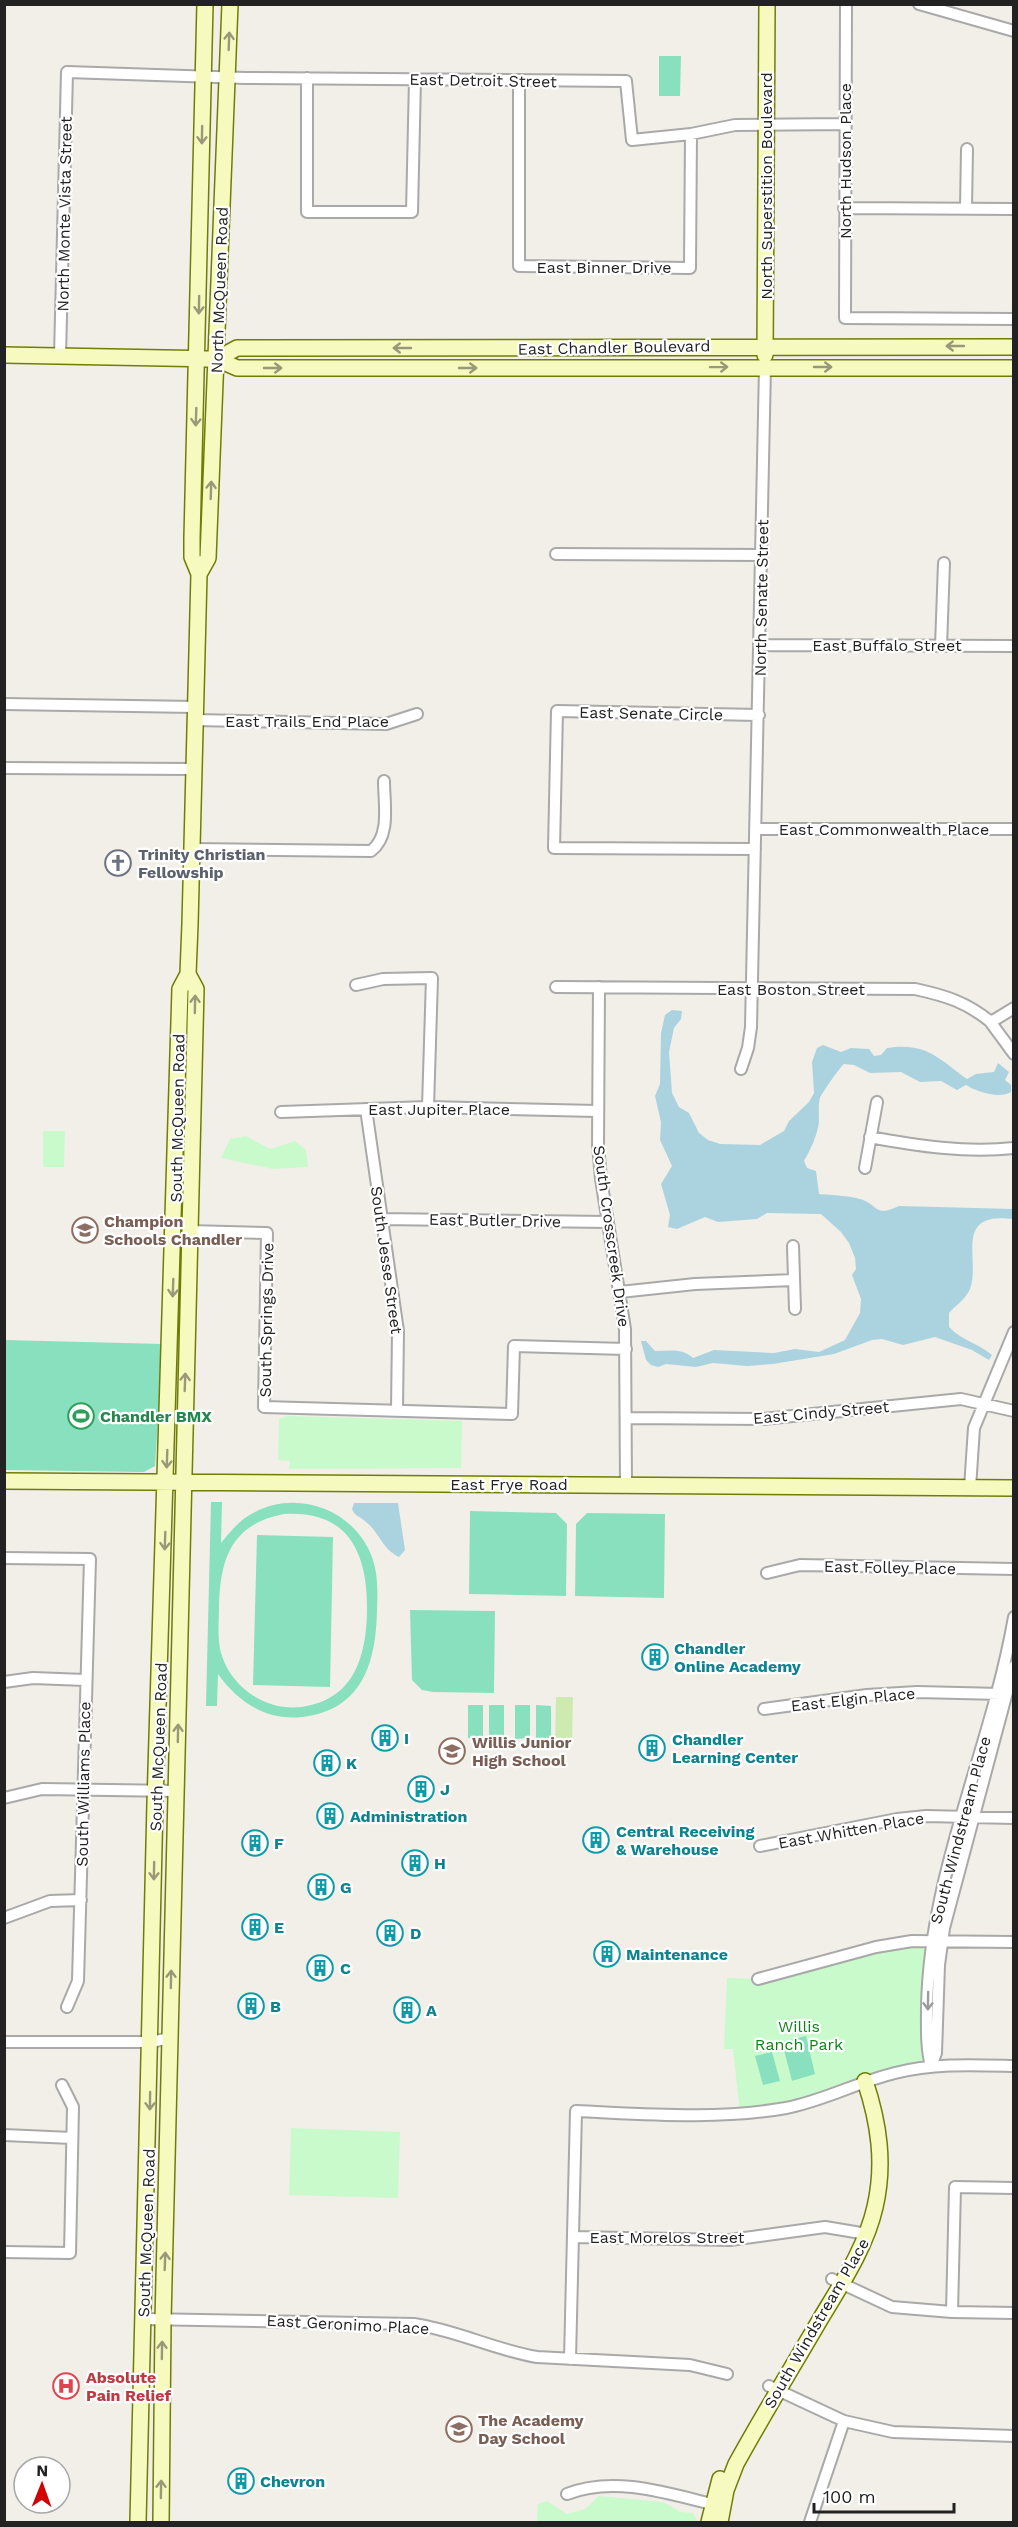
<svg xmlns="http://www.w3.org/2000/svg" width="1018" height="2527" font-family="'Work Sans',sans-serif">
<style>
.grass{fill:#cdebb0}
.park{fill:#c8facc}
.pitch{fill:#88e0be;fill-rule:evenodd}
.water{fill:#aad3df}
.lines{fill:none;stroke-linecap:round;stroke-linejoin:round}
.street-casing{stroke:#a9a9a9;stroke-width:14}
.secondary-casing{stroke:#707d05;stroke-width:18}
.street{stroke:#fff;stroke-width:10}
.secondary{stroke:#f7fabf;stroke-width:15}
.oneway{stroke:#979978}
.oneway2{stroke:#9c9c9c}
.labels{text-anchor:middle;stroke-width:4.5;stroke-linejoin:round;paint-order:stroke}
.street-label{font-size:16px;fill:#222;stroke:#fff}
.worship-label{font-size:16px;font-weight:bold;fill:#5b616d;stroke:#fff;text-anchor:start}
.education-label{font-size:16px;font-weight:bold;fill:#785e54;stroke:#fff;text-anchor:start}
.leisure-label{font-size:16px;font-weight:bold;fill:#27864d;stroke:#fff;text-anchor:start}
.culture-label{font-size:16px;font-weight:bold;fill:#0d838f;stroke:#fff;text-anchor:start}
.park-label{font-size:16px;fill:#0c8416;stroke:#fff}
.health-label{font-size:16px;font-weight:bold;fill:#be3a42;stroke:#fff;text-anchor:start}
</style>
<rect width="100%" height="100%" fill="#f2efe9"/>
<path class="grass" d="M556,1697H573L572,1744L555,1747Z"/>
<path class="park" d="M43,1131H65L64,1167H43Z
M246,1136L270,1149L295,1141L306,1150L308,1167L273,1169L221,1158L230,1139Z
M287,1416L462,1421L461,1468L289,1469L290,1461L278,1460L279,1419Z
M937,1939L931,2066L789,2107L740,2114L733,2049H724L727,1978L758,1979L876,1947Z
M291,2128L400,2132L398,2198L289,2195Z
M599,2496L663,2502L681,2512L693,2513L698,2522H537L538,2504L547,2501L567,2514L585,2509Z"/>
<path class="pitch" d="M659,56H681L680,96H659Z
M5,1340L163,1344L155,1466L144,1472L5,1470Z
M211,1502H222L221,1543C231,1531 240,1519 255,1512C295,1491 347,1507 368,1548C378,1567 378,1588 377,1610C376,1662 363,1710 302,1717C266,1721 238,1702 218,1674L217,1706H206ZM284,1514C351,1510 368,1556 367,1612C366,1657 354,1700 301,1707C266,1711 231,1688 221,1653C217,1638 219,1623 219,1608C220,1559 231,1524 284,1514Z
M470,1511L556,1513L567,1524L566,1596L469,1594Z
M587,1513L665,1514L664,1598L575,1596L576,1524Z
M257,1535L333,1537L330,1687L253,1685Z
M410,1610L495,1611L494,1693L433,1692L422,1690L412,1680Z
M468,1705H483V1738H468Z
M489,1705H504V1739H489Z
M515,1705H530V1738L515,1739Z
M536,1705L551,1706V1739H536Z
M806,2036L815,2074L792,2081L782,2042Z
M772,2052L780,2081L763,2085L755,2056Z"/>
<path class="water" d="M672,1010L682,1011L681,1019L674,1028L669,1052L672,1093L679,1107L689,1113L699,1133L708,1140L720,1144L760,1145L784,1131L789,1121L809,1102L814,1093L812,1062L817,1048L823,1045L841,1052L851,1048L869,1049L874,1056L881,1055L887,1048C926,1042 938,1058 967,1079L976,1074L994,1072L998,1063L1009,1072L1005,1080L1011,1085V1092C999,1099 977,1092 966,1085L957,1090L941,1081L920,1082L901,1072L870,1073L854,1065L844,1064C840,1067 822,1093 820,1098C818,1105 819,1114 819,1122C817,1136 811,1149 804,1161L807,1168L816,1171L819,1194C830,1195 854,1196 863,1200C880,1207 875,1217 899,1206L1013,1209V1219C952,1211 981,1260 970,1289C966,1299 956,1305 949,1313V1327C962,1341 978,1343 992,1355L989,1360L972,1350L935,1337L903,1345L882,1339L872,1340L834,1354L773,1364L747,1366L713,1363L696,1367L666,1364L658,1367L651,1365L646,1360L641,1341H646L655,1351C669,1351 682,1348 693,1358L714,1350L774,1353L795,1349L819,1352L845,1340L860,1313L861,1299L852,1275L856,1269L855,1258L849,1243L841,1232L821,1214L767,1213L757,1219L718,1222L705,1217L677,1229L668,1227L670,1215L661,1184L672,1166L660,1140L661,1122L655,1096L660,1084L661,1033L665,1015Z
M354,1503H398L405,1550L399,1557C382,1549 380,1533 366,1522C360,1516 355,1517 352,1509Z"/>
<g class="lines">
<g class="street-casing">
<path id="street" d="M846,4L845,318L1014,319
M919,4L1014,31
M307,78V212H412L415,79
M519,80V266L690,268L691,134
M844,208L1014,209
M966,208L967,149
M60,356L67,72L245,78L626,81L632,140L691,134L735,125L845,124
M556,554L762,555
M761,645L1014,646
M941,646L944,563
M4,704L195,707
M195,720L386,724L417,714
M4,768L194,769
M755,829H1014
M192,849L371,851C391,836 384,804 384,781
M755,849L554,848L557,711L759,715
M356,985L383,979L432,978L428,1107
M556,987L915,989C947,996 966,1002 991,1022L1014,1008
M599,987L598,1145L601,1179L625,1329L626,1484
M989,1020L1014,1054
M741,1069L748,1048L751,1027L765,367
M366,1109L398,1331L397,1410
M281,1112L428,1107L597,1111
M870,1137C918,1146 965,1153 1014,1148
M865,1168L877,1102
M382,1219L608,1222
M189,1231L267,1233L264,1407L512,1414L514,1346L626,1349
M793,1246L795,1309
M620,1292L695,1284L794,1280
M626,1418L763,1419L961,1399L1014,1411
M970,1488L974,1428L1014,1332
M4,1558L90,1559L78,1981L67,2007
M767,1573L800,1565L1014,1569
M4,1682L33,1678L85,1680
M764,1709L867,1695L917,1692L1001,1694
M4,1798L42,1789L176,1791
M760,1846L897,1819L926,1816L1014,1818
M4,1918L50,1901L81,1900
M758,1979L876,1947L912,1941L1014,1942
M4,2042H151L170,2038
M931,2066C926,2047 927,2027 927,2008C929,1873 991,1749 1014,1617
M931,2066L936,2053L939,1965L944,1928L1014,1666
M4,2135L72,2138
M573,2237L730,2240L825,2227L867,2234
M4,2252L70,2253L73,2107L62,2085
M832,2279L892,2307L952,2312L1014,2313
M952,2312L955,2187L1014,2188
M144,2319L414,2324C456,2330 495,2350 537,2357L690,2365L727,2374
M570,2359L576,2111C646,2114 716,2120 786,2108C823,2101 858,2082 895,2073C934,2063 974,2065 1014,2066
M769,2386L844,2421L893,2432L1014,2436
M567,2494C615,2475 670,2494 719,2506
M810,2522L844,2421"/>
</g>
<g class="secondary-casing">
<path id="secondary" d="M4,355L217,359L237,368H1014
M765,355L767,4
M217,359L237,348L1014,347
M199,574L208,558L230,4
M4,1481L1014,1488
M138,2522L155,1803L180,989L188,974L190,924L199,574L192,557V538L205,4
M161,2522L163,2320L196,989L188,974
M709,2522L720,2479
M720,2522L726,2490L736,2464C763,2415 793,2366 821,2318C842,2283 866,2247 875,2207C885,2164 879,2123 865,2081"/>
</g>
<use href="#street" class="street"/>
<use href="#secondary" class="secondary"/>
</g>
<defs><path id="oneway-shaft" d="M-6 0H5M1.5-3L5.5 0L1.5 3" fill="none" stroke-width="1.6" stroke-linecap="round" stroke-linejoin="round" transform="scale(1.5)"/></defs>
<g class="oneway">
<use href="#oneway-shaft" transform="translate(229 41) rotate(-88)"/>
<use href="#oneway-shaft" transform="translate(202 135) rotate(91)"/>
<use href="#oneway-shaft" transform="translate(199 305) rotate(91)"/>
<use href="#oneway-shaft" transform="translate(955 346) rotate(-180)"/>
<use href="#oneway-shaft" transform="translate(402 348) rotate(-180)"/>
<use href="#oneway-shaft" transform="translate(719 367) rotate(-1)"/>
<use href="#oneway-shaft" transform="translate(823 367)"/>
<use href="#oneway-shaft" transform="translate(273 368)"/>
<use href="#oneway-shaft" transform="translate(468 368)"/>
<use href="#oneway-shaft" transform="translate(196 417) rotate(92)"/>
<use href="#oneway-shaft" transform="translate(211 490) rotate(-88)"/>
<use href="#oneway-shaft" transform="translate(195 1004) rotate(-89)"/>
<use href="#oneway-shaft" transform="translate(173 1288) rotate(92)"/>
<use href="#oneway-shaft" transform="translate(185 1382) rotate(-88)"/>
<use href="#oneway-shaft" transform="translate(167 1459) rotate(92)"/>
<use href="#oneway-shaft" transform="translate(165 1541) rotate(92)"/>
<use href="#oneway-shaft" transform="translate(178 1733) rotate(-89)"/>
<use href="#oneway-shaft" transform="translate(154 1871) rotate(91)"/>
<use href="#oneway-shaft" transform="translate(171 1979) rotate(-89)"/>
<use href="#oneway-shaft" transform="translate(150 2101) rotate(91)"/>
<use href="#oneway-shaft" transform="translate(165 2261) rotate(-88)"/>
<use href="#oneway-shaft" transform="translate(162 2350) rotate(-89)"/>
<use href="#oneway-shaft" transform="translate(161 2489) rotate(-89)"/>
</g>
<use class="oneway2" href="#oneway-shaft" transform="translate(928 2001) rotate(91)"/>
<defs>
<g id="church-ring" transform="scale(1.35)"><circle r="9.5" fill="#fff" stroke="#6b7280" stroke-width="1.5"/><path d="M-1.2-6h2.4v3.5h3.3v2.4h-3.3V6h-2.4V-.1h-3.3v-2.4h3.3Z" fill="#6b7280"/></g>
<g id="school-ring" transform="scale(1.35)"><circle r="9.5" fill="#fff" stroke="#8d6e63" stroke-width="1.5"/><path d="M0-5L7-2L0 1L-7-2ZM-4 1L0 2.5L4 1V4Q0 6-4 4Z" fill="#8d6e63"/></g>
<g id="stadium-ring" transform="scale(1.35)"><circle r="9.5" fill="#fff" stroke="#2e9e5b" stroke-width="1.5"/><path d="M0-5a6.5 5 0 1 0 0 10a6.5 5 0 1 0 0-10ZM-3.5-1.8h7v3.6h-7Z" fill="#2e9e5b"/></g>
<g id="building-ring" transform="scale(1.35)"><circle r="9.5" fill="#fff" stroke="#0f9aa8" stroke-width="1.5"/><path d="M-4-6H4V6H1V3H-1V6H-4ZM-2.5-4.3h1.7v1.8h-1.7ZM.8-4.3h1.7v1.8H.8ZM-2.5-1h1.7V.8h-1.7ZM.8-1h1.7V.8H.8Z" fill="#0f9aa8"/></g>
<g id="hospital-ring" transform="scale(1.35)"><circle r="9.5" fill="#fff" stroke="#e0444e" stroke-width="1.5"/><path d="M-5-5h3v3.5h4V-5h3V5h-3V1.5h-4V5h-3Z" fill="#e0444e"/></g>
</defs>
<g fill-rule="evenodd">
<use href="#church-ring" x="118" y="863"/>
<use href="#school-ring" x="85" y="1230"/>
<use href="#stadium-ring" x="81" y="1416"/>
<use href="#building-ring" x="655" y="1657"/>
<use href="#building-ring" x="385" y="1738"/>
<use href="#building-ring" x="652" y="1748"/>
<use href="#school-ring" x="452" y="1751"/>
<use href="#building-ring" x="327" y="1763"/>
<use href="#building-ring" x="421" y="1789"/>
<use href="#building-ring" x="330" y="1816"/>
<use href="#building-ring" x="596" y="1840"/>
<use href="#building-ring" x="255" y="1843"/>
<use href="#building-ring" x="415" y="1863"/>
<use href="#building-ring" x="321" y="1887"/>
<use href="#building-ring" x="255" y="1927"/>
<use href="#building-ring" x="390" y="1933"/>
<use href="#building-ring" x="607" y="1954"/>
<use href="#building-ring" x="320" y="1968"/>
<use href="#building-ring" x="251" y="2006"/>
<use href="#building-ring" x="407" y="2010"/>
<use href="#hospital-ring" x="66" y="2386"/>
<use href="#school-ring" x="459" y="2429"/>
<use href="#building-ring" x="241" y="2481"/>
</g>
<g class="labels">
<g class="street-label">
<text transform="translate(483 80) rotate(1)" y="6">East Detroit Street</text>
<text transform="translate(845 161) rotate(-90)" y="6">North Hudson Place</text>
<text transform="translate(766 186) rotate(-90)" y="6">North Superstition Boulevard</text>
<text transform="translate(64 214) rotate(-89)" y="6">North Monte Vista Street</text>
<text x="604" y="273">East Binner Drive</text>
<text transform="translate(219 290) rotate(-88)" y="6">North McQueen Road</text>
<text transform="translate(614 347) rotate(-1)" y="6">East Chandler Boulevard</text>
<text transform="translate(761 598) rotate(-89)" y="6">North Senate Street</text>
<text x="887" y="651">East Buffalo Street</text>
<text transform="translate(651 713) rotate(1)" y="6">East Senate Circle</text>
<text x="307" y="727">East Trails End Place</text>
<text x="884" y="835">East Commonwealth Place</text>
<text x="791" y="995">East Boston Street</text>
<text x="439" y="1115">East Jupiter Place</text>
<text transform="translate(177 1118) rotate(-89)" y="6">South McQueen Road</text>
<text transform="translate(495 1220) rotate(1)" y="6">East Butler Drive</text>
<text transform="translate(612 1236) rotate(82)" y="6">South Crosscreek Drive</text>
<text transform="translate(387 1260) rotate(82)" y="6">South Jesse Street</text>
<text transform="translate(266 1320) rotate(-89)" y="6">South Springs Drive</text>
<text transform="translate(821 1412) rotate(-5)" y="6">East Cindy Street</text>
<text x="509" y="1490">East Frye Road</text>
<text transform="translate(890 1567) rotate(1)" y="6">East Folley Place</text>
<text transform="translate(853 1699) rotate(-6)" y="6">East Elgin Place</text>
<text transform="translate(158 1747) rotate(-88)" y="6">South McQueen Road</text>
<text transform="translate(83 1784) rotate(-89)" y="6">South Williams Place</text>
<text transform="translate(851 1830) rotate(-10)" y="6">East Whitten Place</text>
<text transform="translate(960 1830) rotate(-75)" y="6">South Windstream Place</text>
<text transform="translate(146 2233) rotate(-88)" y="6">South McQueen Road</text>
<text x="667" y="2243">East Morelos Street</text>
<text transform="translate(816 2323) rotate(-60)" y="6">South Windstream Place</text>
<text transform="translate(348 2324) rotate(3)" y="6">East Geronimo Place</text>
</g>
<g class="worship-label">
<text x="138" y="860">Trinity Christian<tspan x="138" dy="18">Fellowship</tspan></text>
</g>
<g class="education-label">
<text x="104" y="1227">Champion<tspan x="104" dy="18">Schools Chandler</tspan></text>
<text x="472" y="1748">Willis Junior<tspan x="472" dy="18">High School</tspan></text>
<text x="478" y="2426">The Academy<tspan x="478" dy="18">Day School</tspan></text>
</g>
<g class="leisure-label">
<text x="100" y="1422">Chandler BMX</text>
</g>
<g class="culture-label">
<text x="674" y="1654">Chandler<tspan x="674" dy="18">Online Academy</tspan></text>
<text x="404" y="1744">I</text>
<text x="672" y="1745">Chandler<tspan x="672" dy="18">Learning Center</tspan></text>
<text x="346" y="1769">K</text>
<text x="440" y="1795">J</text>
<text x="350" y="1822">Administration</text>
<text x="616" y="1837">Central Receiving<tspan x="616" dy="18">&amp; Warehouse</tspan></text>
<text x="274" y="1849">F</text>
<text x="434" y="1869">H</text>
<text x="340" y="1893">G</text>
<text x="274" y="1933">E</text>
<text x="410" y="1939">D</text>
<text x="626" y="1960">Maintenance</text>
<text x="340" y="1974">C</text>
<text x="270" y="2012">B</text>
<text x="426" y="2016">A</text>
<text x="260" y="2487">Chevron</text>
</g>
<g class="park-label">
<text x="799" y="2032">Willis<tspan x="799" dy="18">Ranch Park</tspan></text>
</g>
<g class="health-label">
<text x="86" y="2383">Absolute<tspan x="86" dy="18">Pain Relief</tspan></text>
</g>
</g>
<rect width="1018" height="2527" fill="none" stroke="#222222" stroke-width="12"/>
<g transform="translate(42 2485) rotate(1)"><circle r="28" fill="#ffffff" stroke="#a7a7a7" stroke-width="1.5"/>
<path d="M0-4.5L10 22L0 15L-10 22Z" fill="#d40000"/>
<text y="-9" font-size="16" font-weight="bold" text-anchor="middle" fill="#222222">N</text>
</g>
<path d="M814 2503v9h140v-9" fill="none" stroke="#222222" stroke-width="3"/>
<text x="823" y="2503" font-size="18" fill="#222222" stroke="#ffffff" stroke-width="4.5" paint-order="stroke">100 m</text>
</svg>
